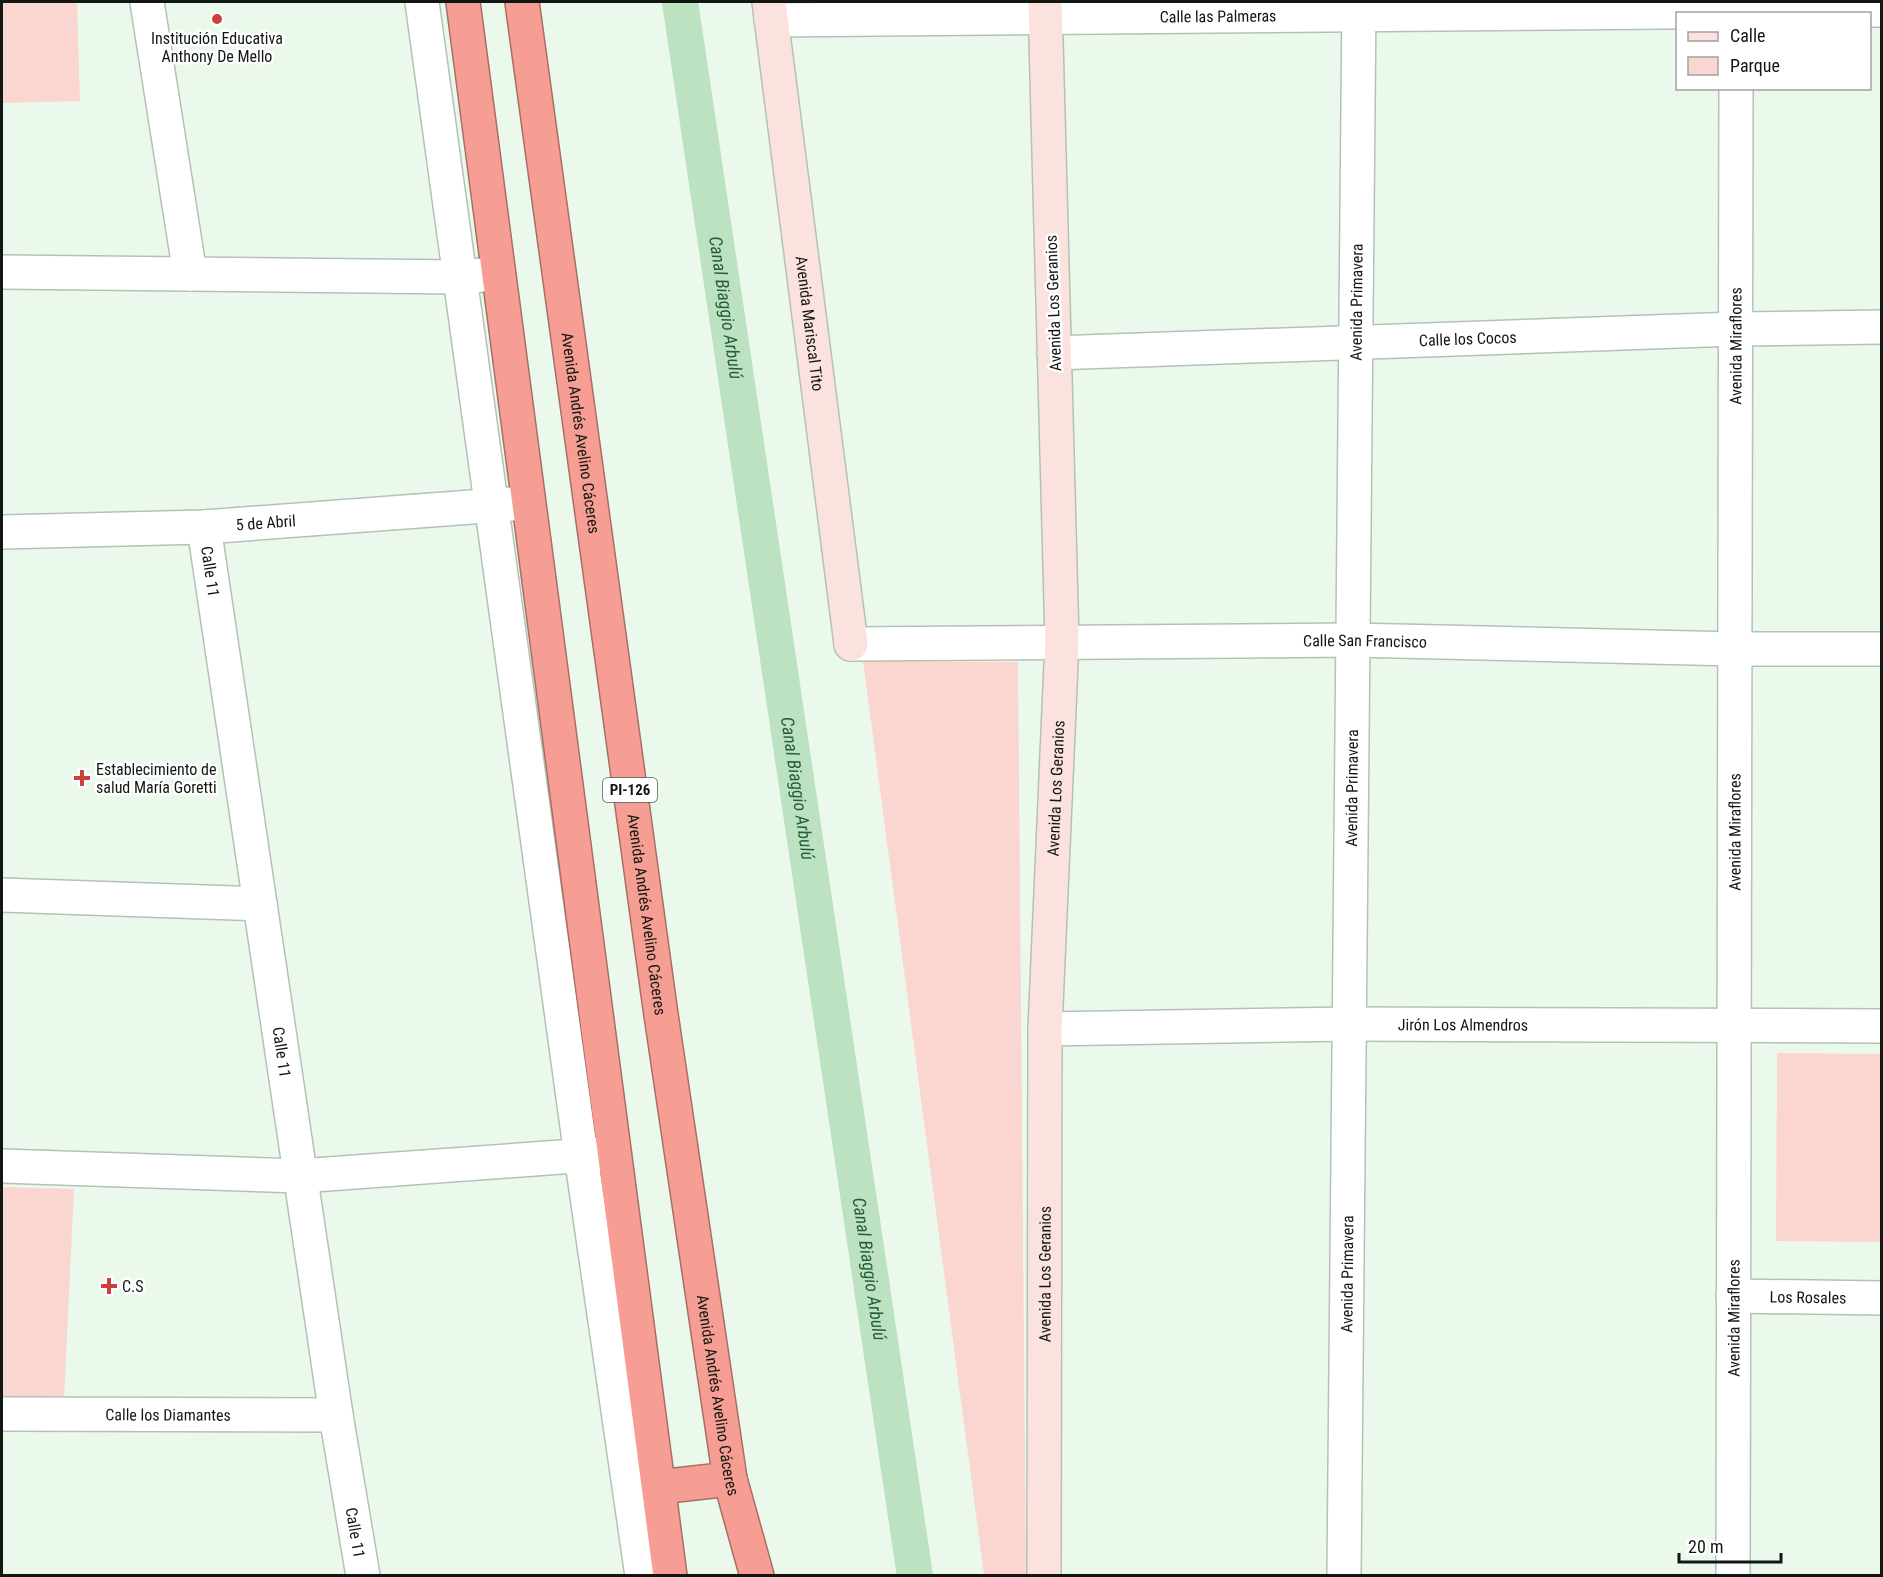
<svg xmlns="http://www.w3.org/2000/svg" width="1883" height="1577" font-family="'Roboto Condensed',sans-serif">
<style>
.green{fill:#fbd6d1}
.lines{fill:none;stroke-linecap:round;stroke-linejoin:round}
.canal{stroke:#bde2c2;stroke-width:36}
.street-casing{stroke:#b4c2b6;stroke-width:36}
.secondary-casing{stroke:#b4c2b6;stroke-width:36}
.highway-casing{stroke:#a66f67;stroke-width:36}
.street{stroke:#fff;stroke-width:33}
.secondary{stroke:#fce2df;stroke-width:33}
.highway{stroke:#f69e94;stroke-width:33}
.poi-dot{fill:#cd3f3a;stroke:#fff;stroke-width:2}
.labels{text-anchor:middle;stroke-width:5;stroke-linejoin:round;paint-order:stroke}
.shield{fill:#fff;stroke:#595d5a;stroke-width:1.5}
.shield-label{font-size:15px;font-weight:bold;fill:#121713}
.street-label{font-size:16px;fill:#121713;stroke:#fff}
.poi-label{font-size:16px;fill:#121713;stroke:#fff;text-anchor:start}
.water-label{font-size:18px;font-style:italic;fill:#265d34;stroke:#fff}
</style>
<rect width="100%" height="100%" fill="#eaf9ec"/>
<path class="green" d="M2,2H77L80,101L2,103Z
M863,661L1018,662L1026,1575H984Z
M1777,1053L1881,1054V1242L1776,1241Z
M2,1187L74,1189L64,1399L2,1397Z"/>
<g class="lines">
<path class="canal" id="s1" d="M680,2L915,1576"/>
<g class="street-casing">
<g id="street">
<path d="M147,2L190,274"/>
<path d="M422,2L581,1155L642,1576"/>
<path id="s2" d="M771,20L1882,10"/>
<path d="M2,272L460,277L483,275"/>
<path id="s3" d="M1054,353L1736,329L1882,327"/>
<path id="s4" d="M204,527L336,1415L363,1576"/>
<path id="s5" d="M2,532L204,527L512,504"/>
<path id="s6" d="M851,644L1353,640L1735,649H1882"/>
<path d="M2,895L260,904"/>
<path id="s7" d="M1045,1029L1350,1024L1882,1026"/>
<path d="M2,1166L300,1176L602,1154"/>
<path id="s8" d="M1733,1296L1882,1298"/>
<path id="s9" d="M2,1414L336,1415"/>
<path id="s10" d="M1344,1576L1359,2"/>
<path id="s11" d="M1733,1576L1736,88"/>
</g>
</g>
<g class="secondary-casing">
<g id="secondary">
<path id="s12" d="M769,2L851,644"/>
<path id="s13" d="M1044,1576L1045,1029L1062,641L1045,2"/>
</g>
</g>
<g class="highway-casing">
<g id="highway">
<path d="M463,2L670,1576"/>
<path id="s14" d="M522,2L660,1008L730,1479L757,1576"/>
<path d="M659,1487L730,1479"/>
</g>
</g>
<use href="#street" class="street"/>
<use href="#secondary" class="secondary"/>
<use href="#highway" class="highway"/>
</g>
<g class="poi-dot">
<circle cx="217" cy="19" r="6"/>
<path d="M79 769h6v6h6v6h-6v6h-6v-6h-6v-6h6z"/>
<path d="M106 1277h6v6h6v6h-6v6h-6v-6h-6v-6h6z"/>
</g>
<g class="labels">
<rect class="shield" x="603" y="778" width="54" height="24" rx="4.5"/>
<g class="shield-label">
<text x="630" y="795">PI-126</text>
</g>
<g class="street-label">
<text dy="6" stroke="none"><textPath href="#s2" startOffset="447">Calle las Palmeras</textPath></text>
<text transform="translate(1053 303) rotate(-92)" y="6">Avenida Los Geranios</text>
<text dy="6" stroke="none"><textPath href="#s10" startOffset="1274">Avenida Primavera</textPath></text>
<text dy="6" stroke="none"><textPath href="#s12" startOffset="324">Avenida Mariscal Tito</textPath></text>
<text dy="6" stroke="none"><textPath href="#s3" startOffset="414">Calle los Cocos</textPath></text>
<text dy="6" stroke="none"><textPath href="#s11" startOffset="1230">Avenida Miraflores</textPath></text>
<text dy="6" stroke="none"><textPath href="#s14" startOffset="435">Avenida Andrés Avelino Cáceres</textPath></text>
<text dy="6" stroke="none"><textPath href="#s5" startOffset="264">5 de Abril</textPath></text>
<text dy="6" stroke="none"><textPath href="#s4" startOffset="45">Calle 11</textPath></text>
<text dy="6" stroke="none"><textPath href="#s6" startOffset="514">Calle San Francisco</textPath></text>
<text dy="6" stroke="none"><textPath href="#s13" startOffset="788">Avenida Los Geranios</textPath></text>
<text dy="6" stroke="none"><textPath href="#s10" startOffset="788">Avenida Primavera</textPath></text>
<text dy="6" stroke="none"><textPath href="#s11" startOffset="744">Avenida Miraflores</textPath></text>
<text dy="6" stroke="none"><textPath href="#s14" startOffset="921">Avenida Andrés Avelino Cáceres</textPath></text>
<text dy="6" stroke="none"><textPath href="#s7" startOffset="418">Jirón Los Almendros</textPath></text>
<text dy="6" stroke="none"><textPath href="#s4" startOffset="531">Calle 11</textPath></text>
<text dy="6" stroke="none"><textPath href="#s13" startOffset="302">Avenida Los Geranios</textPath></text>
<text dy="6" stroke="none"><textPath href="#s10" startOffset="302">Avenida Primavera</textPath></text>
<text dy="6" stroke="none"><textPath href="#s8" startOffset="75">Los Rosales</textPath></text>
<text dy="6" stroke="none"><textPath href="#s11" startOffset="258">Avenida Miraflores</textPath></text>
<text dy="6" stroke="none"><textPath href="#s14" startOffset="1407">Avenida Andrés Avelino Cáceres</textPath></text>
<text dy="6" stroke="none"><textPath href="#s9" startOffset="166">Calle los Diamantes</textPath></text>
<text dy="6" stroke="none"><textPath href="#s4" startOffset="1017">Calle 11</textPath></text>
</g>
<g class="poi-label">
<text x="217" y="44" text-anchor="middle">Institución Educativa<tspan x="217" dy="18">Anthony De Mello</tspan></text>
<text x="96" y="775">Establecimiento de<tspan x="96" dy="18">salud María Goretti</tspan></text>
<text x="122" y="1292">C.S</text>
</g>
<g class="water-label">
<text dy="6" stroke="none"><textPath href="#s1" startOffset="309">Canal Biaggio Arbulú</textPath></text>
<text dy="6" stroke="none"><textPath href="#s1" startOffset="795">Canal Biaggio Arbulú</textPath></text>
<text dy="6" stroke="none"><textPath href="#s1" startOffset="1281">Canal Biaggio Arbulú</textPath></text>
</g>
</g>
<rect width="1883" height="1577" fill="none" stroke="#121713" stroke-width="6"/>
<rect x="1676" y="12" width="195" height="78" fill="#ffffff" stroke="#a0a2a1" stroke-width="1.5"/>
<rect x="1688" y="32" width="30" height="9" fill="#fce2df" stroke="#a0a2a1" stroke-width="1.5"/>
<text x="1730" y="42" font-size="18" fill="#121713">Calle</text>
<rect x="1688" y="57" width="30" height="18" fill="#fbd6d1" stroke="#a0a2a1" stroke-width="1.5"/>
<text x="1730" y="72" font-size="18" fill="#121713">Parque</text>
<path d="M1679 1553v9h102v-9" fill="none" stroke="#121713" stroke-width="3"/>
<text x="1688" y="1553" font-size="18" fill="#121713" stroke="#ffffff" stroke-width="4.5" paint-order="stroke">20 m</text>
</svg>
